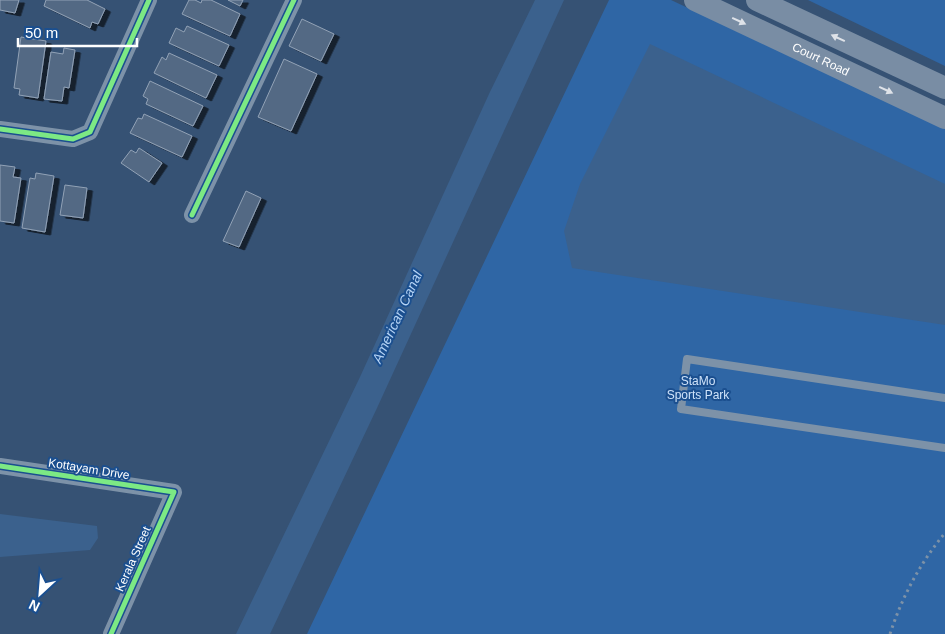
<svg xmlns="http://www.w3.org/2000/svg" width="945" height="634" font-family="Arial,sans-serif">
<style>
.green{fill:#2f66a5}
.water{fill:#3b618d}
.building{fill:#526984;stroke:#92a2b6;filter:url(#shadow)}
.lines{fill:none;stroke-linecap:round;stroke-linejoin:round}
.path{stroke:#7d92a8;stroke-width:3;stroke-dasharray:2.5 4;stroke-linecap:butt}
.service{stroke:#7d92a8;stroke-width:8}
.minor{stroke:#7d92a8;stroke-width:16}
.secondary{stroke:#798da4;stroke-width:22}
.cycleway-casing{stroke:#1b4f8f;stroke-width:8}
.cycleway{stroke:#7ce984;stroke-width:5}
.oneway{fill:#dee2e8}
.labels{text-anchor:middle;stroke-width:4;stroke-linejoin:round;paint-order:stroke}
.street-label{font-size:12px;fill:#fff;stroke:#1b4f8f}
.park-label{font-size:12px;fill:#cfe3fa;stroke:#1b4f8f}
.water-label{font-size:14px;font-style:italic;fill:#b5d3f5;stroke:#1b4f8f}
</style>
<defs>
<filter id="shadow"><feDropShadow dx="5.5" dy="3" stdDeviation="0" flood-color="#0009"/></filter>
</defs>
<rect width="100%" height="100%" fill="#365274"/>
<path class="green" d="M609,0H671L945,129V634H307Z
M808,0H945V66Z"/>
<path class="water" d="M535,0H564L377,408L270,634H236L360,377L489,94Z
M650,44L945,184V325L572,268L564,231L580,184Z
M0,514L97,526L98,538L90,550L0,557Z"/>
<path class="building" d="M0,0H19L15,13L0,10Z
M46,0H87L105,9L98,24L92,22L90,28L44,6Z
M189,0H195L201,3L202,0H211L240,14L230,36L182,14Z
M228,0H243L240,6Z
M302,19L334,34L321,61L289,46Z
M187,26L229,45L219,66L169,43L176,28L184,32Z
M21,37L46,41L38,98L19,95L20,89L14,88Z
M64,48L75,50L69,88L64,87L62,101L44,99L51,52L63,54Z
M169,53L217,75L206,98L154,73L162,57L166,60Z
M284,59L317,74L291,131L258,117Z
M150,81L203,106L193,126L146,104L148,99L143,96Z
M144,114L192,136L182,157L130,133L138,118L142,119Z
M139,148L162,163L149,182L121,163L131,150L136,153Z
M0,165L15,167L13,177L21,178L14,223L0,221Z
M36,173L54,176L45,232L22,228L30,178L35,179Z
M65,185L87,188L83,218L60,215Z
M246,191L261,198L239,247L223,241Z"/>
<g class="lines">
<path class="path" d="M890,634C902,597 920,563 945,533"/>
<path class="service" d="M945,398L687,359L681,409L945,448"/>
<path class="minor" d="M0,129L73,139L90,132L149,0
M192,215L294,0
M0,466L174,492L111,634"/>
<g class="secondary">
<path id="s1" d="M695,0L945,118"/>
<path d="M757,0L945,88"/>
</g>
<g class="cycleway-casing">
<path id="cycleway" d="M0,129L73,139L90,132L149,0
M192,215L294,0
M0,466L174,492L111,634"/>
</g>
<use href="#cycleway" class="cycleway"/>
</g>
<defs><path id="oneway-solid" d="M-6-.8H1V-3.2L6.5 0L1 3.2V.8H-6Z" transform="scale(1.25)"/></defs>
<g class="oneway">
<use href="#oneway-solid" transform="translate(739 21) rotate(25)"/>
<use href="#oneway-solid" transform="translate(838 38) rotate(-155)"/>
<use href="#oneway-solid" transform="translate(886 90) rotate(25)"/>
</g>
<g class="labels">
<g class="street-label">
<text dy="4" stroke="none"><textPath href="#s1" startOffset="139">Court Road</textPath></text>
<text transform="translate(89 469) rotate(9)" y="4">Kottayam Drive</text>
<text transform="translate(133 559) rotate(-66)" y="4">Kerala Street</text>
</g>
<g class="park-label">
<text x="698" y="385">StaMo<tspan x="698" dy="14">Sports Park</tspan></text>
</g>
<g class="water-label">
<text transform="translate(397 317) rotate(-65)" y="5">American Canal</text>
</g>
</g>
<g transform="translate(40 594) rotate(206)" stroke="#1b4f8f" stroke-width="4" paint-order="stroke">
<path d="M0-4L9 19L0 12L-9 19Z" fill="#ffffff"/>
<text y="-8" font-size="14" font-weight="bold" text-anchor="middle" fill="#ffffff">N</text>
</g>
<path d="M18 38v8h119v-8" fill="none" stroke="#ffffff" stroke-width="2.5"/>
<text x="25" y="38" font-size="15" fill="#ffffff" stroke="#1b4f8f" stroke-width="4" paint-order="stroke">50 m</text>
</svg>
